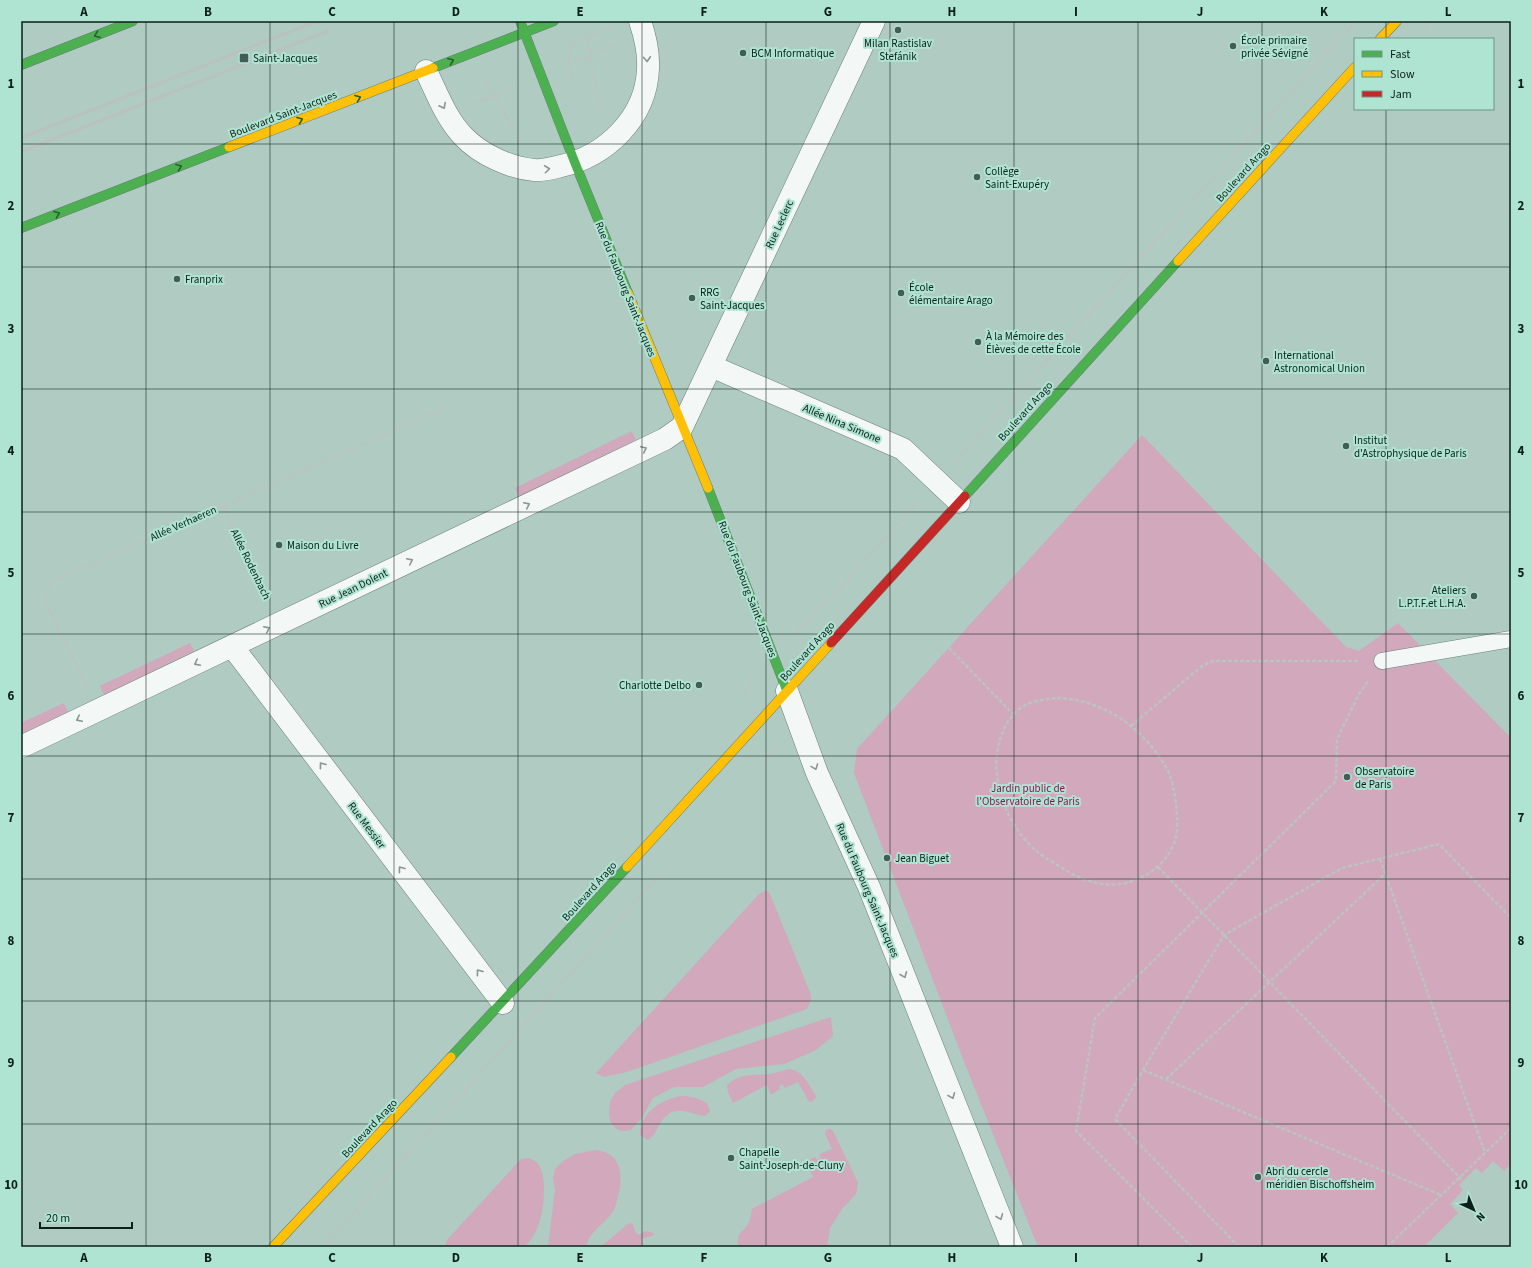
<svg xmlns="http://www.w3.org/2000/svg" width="1532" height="1268" font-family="'Source Sans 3',sans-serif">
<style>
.green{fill:#d1a8bc}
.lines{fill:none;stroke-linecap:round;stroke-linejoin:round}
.lane-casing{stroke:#6a8079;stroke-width:17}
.street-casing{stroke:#6a8079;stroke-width:23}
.fast-casing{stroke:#6a8079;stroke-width:10}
.slow-casing{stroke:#6a8079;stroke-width:10}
.jam-casing{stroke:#6a8079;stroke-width:10}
.path{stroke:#bcc3c1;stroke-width:2.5;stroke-dasharray:4 2;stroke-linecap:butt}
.lane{stroke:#f3f7f6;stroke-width:16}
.street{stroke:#f3f7f6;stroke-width:22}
.fast{stroke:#4caf50;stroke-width:9}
.slow{stroke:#ffc107;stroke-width:9}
.jam{stroke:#c62828;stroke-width:9}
.rail{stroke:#bac2bf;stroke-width:3}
.oneway{stroke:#286032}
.oneway2{stroke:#8b9693}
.grid{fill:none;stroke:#0b201a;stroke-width:1;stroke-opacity:0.55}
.poi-dot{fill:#445c55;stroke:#afe4d2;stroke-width:1.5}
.labels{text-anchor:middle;stroke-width:4;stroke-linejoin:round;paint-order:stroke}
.poi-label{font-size:11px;fill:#0b201a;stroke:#afe4d2;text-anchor:start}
.street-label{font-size:11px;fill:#0b201a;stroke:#afe4d2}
.park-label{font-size:11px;fill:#8b1658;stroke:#afe4d2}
.neatline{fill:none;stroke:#0b201a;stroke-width:1.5}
.grid-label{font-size:13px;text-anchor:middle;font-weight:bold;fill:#0b201a}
</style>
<rect width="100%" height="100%" fill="#afcbc2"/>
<path class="green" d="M632,431L636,440L519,497L515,488Z
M1142,435L1346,647L1359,651L1398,623L1511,738V1163L1504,1171L1493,1161L1482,1173L1476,1168L1459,1185L1463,1190L1450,1204L1458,1213L1424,1247H1038L965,1064L854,773L857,749Z
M190,643L194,651L104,695L100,686Z
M64,703L68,712L21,734V723Z
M766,890L770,894L811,995V1000L807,1009L627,1072L604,1077L596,1073L759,894Z
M831,1017L833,1036L816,1050L784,1064L736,1069L703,1087H674L653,1098L642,1118L631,1130L625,1131L618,1130L611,1123L609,1115L610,1102L615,1093L625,1085Z
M789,1069C804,1071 807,1083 815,1094L816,1097L813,1101L809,1102L798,1082L785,1088L783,1085L779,1086L780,1089L771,1095L767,1085L733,1103L728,1092L727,1085C741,1072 753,1076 770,1074C776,1073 782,1071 789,1069Z
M681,1096C691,1096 698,1098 707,1103L710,1111L705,1116C686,1113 673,1102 659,1125C656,1131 654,1136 648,1140L640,1135C640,1113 662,1099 681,1096Z
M828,1129H831L833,1131L858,1183L856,1194L842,1209L830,1228L827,1247H739C734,1233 744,1233 749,1222C751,1218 751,1213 752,1209L813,1177L806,1161L815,1157L817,1160L821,1157L819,1154L832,1149L825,1134L826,1130Z
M596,1150C620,1153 623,1172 619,1192C617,1199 616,1207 612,1213C603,1225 589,1232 586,1247H548L555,1190L553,1178L555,1169L563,1161L575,1154Z
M528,1158C533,1160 537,1161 540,1167C549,1184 543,1240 521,1247C516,1249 508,1247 503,1247C483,1247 464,1247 445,1247L447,1240L521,1159Z
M632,1223L636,1233L639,1235L645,1231L654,1233V1235L641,1239L643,1245L638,1247H600L628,1224Z"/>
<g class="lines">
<g class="lane-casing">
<path id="lane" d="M1382,661L1511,639"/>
</g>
<g class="street-casing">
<path id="street" d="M426,71C437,93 446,119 464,137C480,154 510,168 534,170C543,171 553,168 561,166C606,156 646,118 648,69C649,53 645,36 640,21
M711,366L903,449L959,502
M232,646L503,1003
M787,691L817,773L869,887L1012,1247
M21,747L665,439L682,427L874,21"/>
</g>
<g class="fast-casing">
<path id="fast" d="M520,21L575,163L628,293
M21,65L133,21
M433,68L554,21
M21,228L229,147
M708,488L787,691
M965,496L1178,261
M451,1057L627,867"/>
</g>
<g class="slow-casing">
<path id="slow" d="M1380,39L1397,21
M229,147L433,68
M1178,261L1355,67
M628,293L708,488
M627,867L831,643
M273,1247L451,1057"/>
</g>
<g class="jam-casing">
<path id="jam" d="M831,643L965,496"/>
</g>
<path class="path" d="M1423,30L1431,21
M571,42L569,64L574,80
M573,42L613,27
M588,42L601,113
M574,62L618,44
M485,80L520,139
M473,104L513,88
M955,462L1356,21
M223,505L268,599
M794,635L811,619L919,501
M949,648L1013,714
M87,686L45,601L52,581L445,408
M744,696L752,679
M1057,698C1104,699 1148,731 1169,773C1173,782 1174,793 1176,803C1177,812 1178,821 1177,830C1174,859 1148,880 1120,884C1096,887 1075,877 1056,864C1048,859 1040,855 1034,849C1004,821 988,775 1001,736C1006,722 1016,708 1030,703C1038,700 1048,699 1057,698Z
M1131,726L1202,666L1213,661H1359
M761,763L773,751L779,747
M1380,859L1485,1153
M1158,867L1464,1182
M1143,1070L1441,1195
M1166,1079L1385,874
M323,1247L666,868
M1192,1247L1076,1131L1095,1018L1336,781L1337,739L1359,694L1369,680
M1239,1247L1115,1119L1143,1070L1224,935L1342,868L1439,844L1511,918
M1387,1247L1511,1128"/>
<use href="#lane" class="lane"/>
<use href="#street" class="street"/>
<use href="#fast" class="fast"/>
<use href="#slow" class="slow"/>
<use href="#jam" class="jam"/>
<path class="rail" d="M21,138L317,21
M21,152L328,31"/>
</g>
<defs><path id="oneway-chevron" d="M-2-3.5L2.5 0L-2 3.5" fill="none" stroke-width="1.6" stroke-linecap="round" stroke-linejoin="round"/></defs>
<g class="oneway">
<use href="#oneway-chevron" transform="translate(97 35) rotate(159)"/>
<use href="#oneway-chevron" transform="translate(451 61) rotate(-21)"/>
<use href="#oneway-chevron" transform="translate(358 98) rotate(-21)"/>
<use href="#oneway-chevron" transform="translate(300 120) rotate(-21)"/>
<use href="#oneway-chevron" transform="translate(179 167) rotate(-21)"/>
<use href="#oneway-chevron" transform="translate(57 214) rotate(-21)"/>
</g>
<g class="oneway2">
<use href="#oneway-chevron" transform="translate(647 59) rotate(86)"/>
<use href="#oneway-chevron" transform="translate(443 106) rotate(63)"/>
<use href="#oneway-chevron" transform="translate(547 169) rotate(-7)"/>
<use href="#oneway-chevron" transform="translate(644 449) rotate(-25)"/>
<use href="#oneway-chevron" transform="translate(527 505) rotate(-26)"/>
<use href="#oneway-chevron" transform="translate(410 561) rotate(-26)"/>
<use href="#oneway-chevron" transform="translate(267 629) rotate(-26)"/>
<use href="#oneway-chevron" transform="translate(197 663) rotate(154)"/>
<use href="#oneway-chevron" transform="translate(79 719) rotate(154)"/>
<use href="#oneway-chevron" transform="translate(322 765) rotate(-127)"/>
<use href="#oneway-chevron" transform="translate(815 767) rotate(70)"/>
<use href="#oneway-chevron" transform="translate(401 869) rotate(-127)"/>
<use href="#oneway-chevron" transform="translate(479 972) rotate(-127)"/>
<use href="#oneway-chevron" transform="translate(904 975) rotate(68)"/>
<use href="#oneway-chevron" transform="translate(952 1096) rotate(68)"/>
<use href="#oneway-chevron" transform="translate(1000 1217) rotate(68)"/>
</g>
<path class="grid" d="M146,21V1247M270,21V1247M394,21V1247M518,21V1247M642,21V1247M766,21V1247M890,21V1247M1014,21V1247M1138,21V1247M1262,21V1247M1386,21V39M1386,109V1247M21,144H1511M21,267H1511M21,389H1511M21,512H1511M21,634H1511M21,756H1511M21,879H1511M21,1001H1511M21,1124H1511"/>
<g class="poi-dot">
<circle cx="898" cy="30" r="4"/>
<circle cx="1233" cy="46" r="4"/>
<circle cx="743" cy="53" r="4"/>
<rect x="239" y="53" width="10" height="10" rx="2"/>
<circle cx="977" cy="177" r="4"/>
<circle cx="177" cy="279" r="4"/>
<circle cx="901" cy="293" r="4"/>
<circle cx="692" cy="298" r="4"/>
<circle cx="978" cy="342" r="4"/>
<circle cx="1266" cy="361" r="4"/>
<circle cx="1346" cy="446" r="4"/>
<circle cx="279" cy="545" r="4"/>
<circle cx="1474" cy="596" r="4"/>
<circle cx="699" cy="685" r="4"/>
<circle cx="1347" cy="777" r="4"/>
<circle cx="887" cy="858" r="4"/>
<circle cx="731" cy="1158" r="4"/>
<circle cx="1258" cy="1177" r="4"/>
</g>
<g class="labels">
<g class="poi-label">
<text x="1241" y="44">École primaire<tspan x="1241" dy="13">privée Sévigné</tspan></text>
<text x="898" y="47" text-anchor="middle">Milan Rastislav<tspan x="898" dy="13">Stefánik</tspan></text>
<text x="751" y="57">BCM Informatique</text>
<text x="253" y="62">Saint-Jacques</text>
<text x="985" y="175">Collège<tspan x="985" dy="13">Saint-Exupéry</tspan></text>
<text x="185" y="283">Franprix</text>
<text x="909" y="291">École<tspan x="909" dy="13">élémentaire Arago</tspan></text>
<text x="700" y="296">RRG<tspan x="700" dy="13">Saint-Jacques</tspan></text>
<text x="986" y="340">À la Mémoire des<tspan x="986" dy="13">Élèves de cette École</tspan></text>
<text x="1274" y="359">International<tspan x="1274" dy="13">Astronomical Union</tspan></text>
<text x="1354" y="444">Institut<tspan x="1354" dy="13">d'Astrophysique de Paris</tspan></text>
<text x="287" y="549">Maison du Livre</text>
<text x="1466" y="594" text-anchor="end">Ateliers<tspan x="1466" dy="13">L.P.T.F.et L.H.A.</tspan></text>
<text x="691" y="689" text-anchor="end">Charlotte Delbo</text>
<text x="1355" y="775">Observatoire<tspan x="1355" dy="13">de Paris</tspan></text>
<text x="895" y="862">Jean Biguet</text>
<text x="739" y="1156">Chapelle<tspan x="739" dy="13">Saint-Joseph-de-Cluny</tspan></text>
<text x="1266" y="1175">Abri du cercle<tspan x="1266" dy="13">méridien Bischoffsheim</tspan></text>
</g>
<g class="street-label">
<text transform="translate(283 114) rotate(-21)" y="4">Boulevard Saint-Jacques</text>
<text transform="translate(1243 172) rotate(-48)" y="4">Boulevard Arago</text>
<text transform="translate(779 224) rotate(-65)" y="4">Rue Leclerc</text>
<text transform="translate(626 289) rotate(68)" y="4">Rue du Faubourg Saint-Jacques</text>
<text transform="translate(1025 411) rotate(-48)" y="4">Boulevard Arago</text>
<text transform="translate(842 423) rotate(23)" y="4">Allée Nina Simone</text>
<text transform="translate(183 523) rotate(-24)" y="4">Allée Verhaeren</text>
<text transform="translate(251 564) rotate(64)" y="4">Allée Rodenbach</text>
<text transform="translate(353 588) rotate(-26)" y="4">Rue Jean Dolent</text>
<text transform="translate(748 589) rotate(69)" y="4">Rue du Faubourg Saint-Jacques</text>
<text transform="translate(807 651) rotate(-48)" y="4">Boulevard Arago</text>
<text transform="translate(367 825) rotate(53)" y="4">Rue Messier</text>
<text transform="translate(868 890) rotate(67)" y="4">Rue du Faubourg Saint-Jacques</text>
<text transform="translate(589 891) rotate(-48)" y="4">Boulevard Arago</text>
<text transform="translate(369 1128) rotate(-47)" y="4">Boulevard Arago</text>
</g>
<g class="park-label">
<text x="1028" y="792">Jardin public de<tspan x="1028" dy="13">l'Observatoire de Paris</tspan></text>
</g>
</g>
<rect width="1532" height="1268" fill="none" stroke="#afe4d2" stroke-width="44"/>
<rect x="1354" y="38" width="140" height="72" fill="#afe4d2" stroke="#6d9688"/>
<rect x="1362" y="51" width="20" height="6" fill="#4caf50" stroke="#6d9688"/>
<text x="1390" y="58" font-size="12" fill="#0b201a">Fast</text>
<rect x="1362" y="71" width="20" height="6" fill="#ffc107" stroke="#6d9688"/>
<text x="1390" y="78" font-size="12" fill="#0b201a">Slow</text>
<rect x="1362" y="91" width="20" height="6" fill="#c62828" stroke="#6d9688"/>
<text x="1390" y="98" font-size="12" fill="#0b201a">Jam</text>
<g transform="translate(1474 1210) rotate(136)" stroke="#afe4d2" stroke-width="3" paint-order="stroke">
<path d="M0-3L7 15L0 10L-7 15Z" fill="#0b201a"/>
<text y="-6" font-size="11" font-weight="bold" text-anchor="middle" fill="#0b201a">N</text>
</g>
<path d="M40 1222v6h92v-6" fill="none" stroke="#0b201a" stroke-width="2"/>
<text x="46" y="1222" font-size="12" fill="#0b201a" stroke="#afe4d2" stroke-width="3" paint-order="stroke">20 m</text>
<rect x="22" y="22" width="1488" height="1224" class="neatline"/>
<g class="grid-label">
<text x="84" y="16">A</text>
<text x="208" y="16">B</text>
<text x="332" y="16">C</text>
<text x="456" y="16">D</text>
<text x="580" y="16">E</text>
<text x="704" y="16">F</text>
<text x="828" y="16">G</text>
<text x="952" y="16">H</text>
<text x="1076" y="16">I</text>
<text x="1200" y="16">J</text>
<text x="1324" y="16">K</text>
<text x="1448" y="16">L</text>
<text x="11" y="88">1</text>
<text x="1521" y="88">1</text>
<text x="11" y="210">2</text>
<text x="1521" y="210">2</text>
<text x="11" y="333">3</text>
<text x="1521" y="333">3</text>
<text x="11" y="455">4</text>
<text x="1521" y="455">4</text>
<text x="11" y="577">5</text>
<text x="1521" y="577">5</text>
<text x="11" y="700">6</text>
<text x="1521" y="700">6</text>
<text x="11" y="822">7</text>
<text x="1521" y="822">7</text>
<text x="11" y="945">8</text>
<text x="1521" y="945">8</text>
<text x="11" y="1067">9</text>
<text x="1521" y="1067">9</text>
<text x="11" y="1189">10</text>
<text x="1521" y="1189">10</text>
<text x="84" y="1262">A</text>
<text x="208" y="1262">B</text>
<text x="332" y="1262">C</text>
<text x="456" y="1262">D</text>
<text x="580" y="1262">E</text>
<text x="704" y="1262">F</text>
<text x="828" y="1262">G</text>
<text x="952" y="1262">H</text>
<text x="1076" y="1262">I</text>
<text x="1200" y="1262">J</text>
<text x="1324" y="1262">K</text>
<text x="1448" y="1262">L</text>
</g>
</svg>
